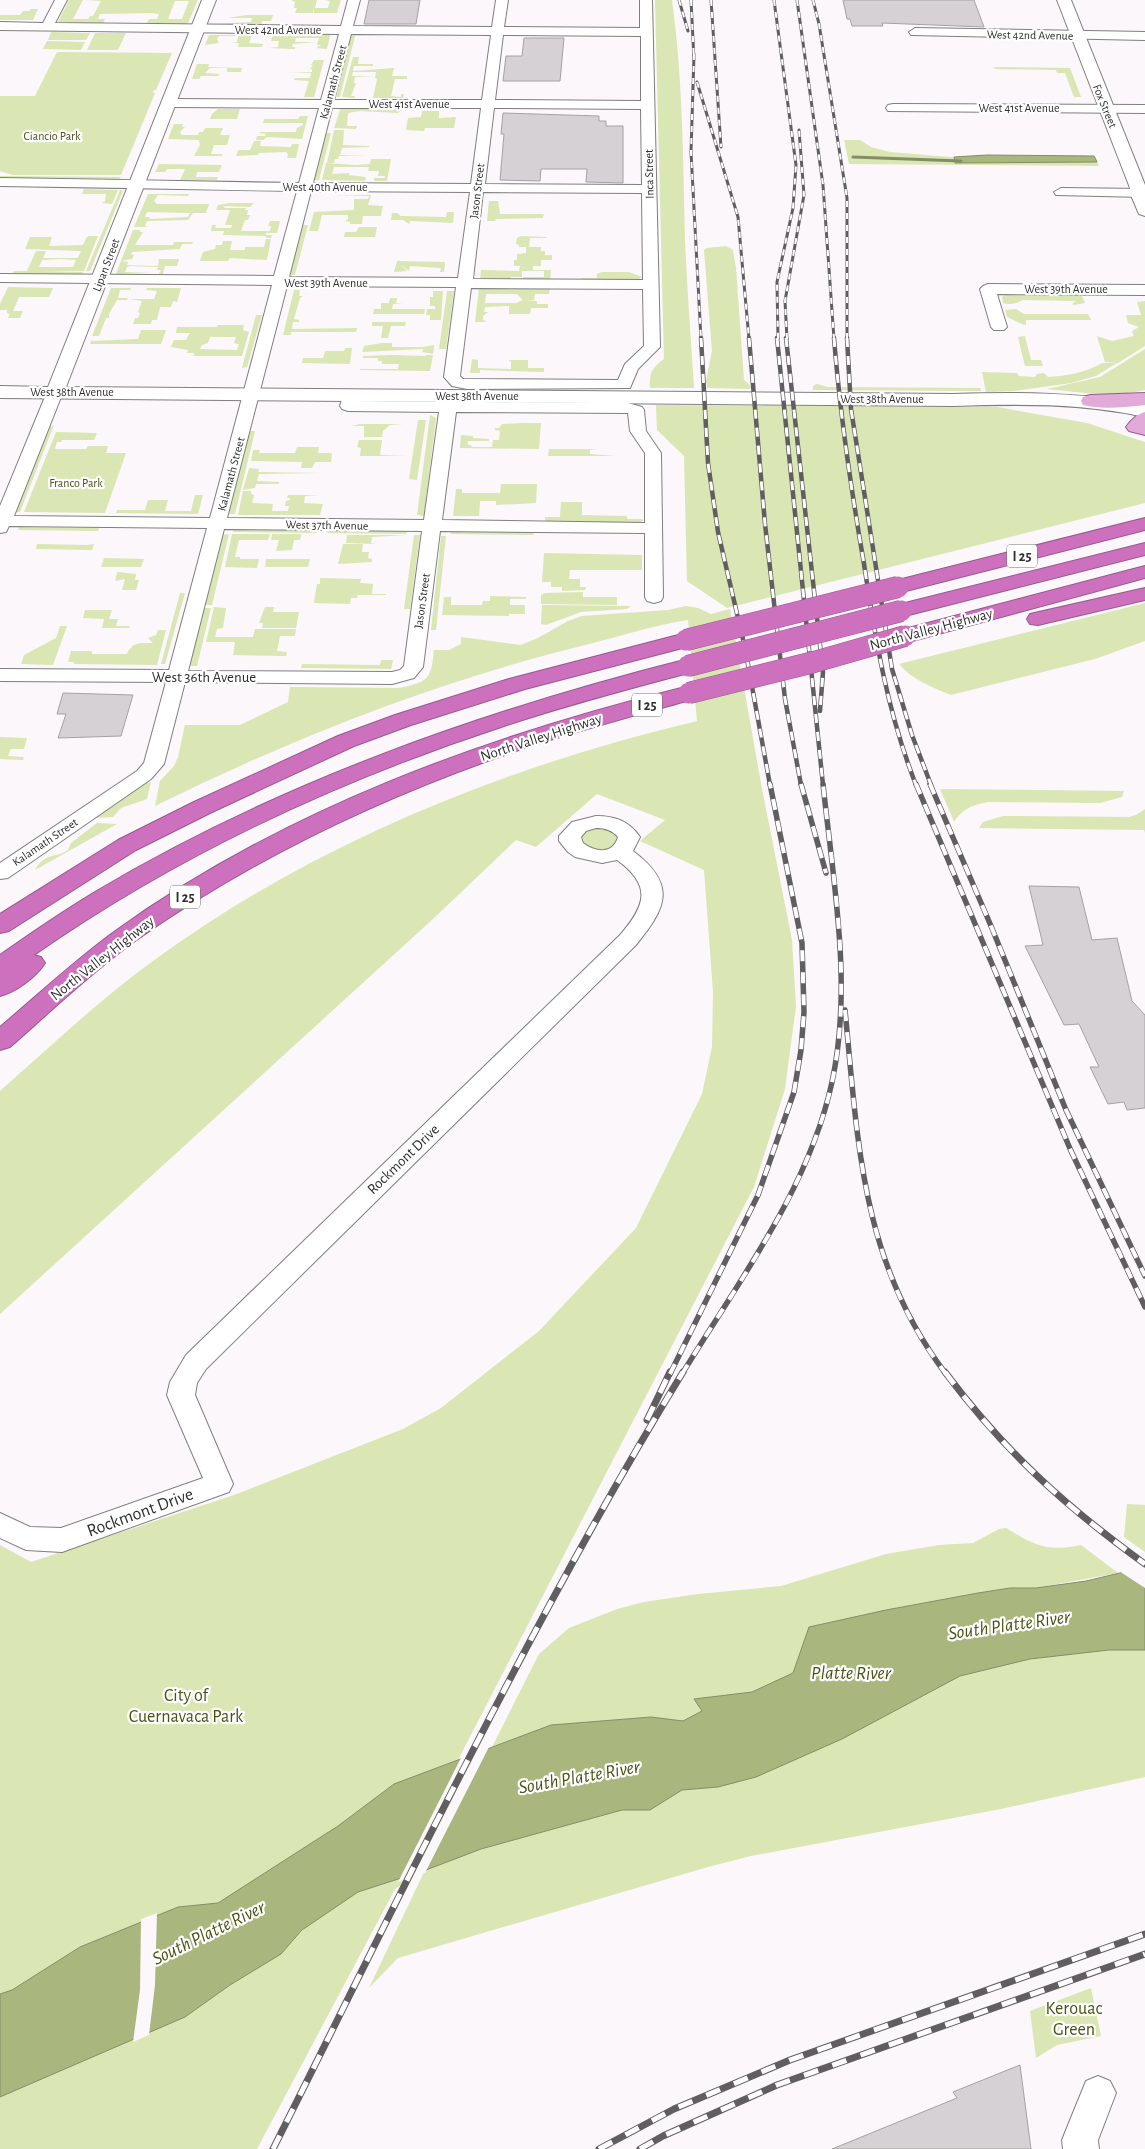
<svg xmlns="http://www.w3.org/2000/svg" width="1145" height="2149" font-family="'Alegreya Sans',sans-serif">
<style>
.green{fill:#dae6b3;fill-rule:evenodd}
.water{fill:#a9b67e;stroke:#848d66}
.pier{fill:#fbf7fa}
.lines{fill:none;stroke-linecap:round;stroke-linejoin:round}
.stream{stroke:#848d66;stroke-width:3}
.building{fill:#d5d1d4;stroke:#a5a2a4}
.street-casing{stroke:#817e80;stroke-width:2}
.secondary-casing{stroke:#817e80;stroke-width:2}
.primary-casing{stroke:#965a8d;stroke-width:2}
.highway-casing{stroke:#965a8d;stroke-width:2}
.street{fill:#fff;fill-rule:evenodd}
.secondary{fill:#fff;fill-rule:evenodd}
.primary{fill:#e1aad9;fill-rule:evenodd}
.highway{fill:#cd71bf;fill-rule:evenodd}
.rail-far3-casing{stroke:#605e60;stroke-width:3}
.rail-far2-casing{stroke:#605e60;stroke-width:4.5}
.rail-far1-casing{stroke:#605e60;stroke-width:5.5}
.rail-casing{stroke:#605e60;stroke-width:7}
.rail-far3{stroke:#fff;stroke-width:2;stroke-dasharray:6;stroke-linecap:butt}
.rail-far2{stroke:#fff;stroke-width:3;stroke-dasharray:9;stroke-linecap:butt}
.rail-far1{stroke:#fff;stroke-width:4;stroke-dasharray:11;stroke-linecap:butt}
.rail{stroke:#fff;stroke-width:5;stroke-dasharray:15;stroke-linecap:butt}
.highway-bridge-casing{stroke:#965a8d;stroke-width:22;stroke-linecap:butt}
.highway-bridge{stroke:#cd71bf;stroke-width:21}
.labels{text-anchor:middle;stroke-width:4.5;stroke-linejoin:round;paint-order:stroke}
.far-street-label{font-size:12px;fill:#2f2e2f;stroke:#fff}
.far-park-label{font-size:12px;fill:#495315;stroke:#fff}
.shield{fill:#fff;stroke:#6d6d6d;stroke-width:1}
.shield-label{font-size:14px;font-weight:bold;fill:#2f2e2f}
.street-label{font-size:15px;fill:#2f2e2f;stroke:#fff}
.near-street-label{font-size:18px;fill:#2f2e2f;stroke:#fff}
.near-park-label{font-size:18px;fill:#495315;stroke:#fff}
.near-water-label{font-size:19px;font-style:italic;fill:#485213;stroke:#fff}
</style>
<rect width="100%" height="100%" fill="#fbf7fa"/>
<path class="green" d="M69,0H83L73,19H88L90,16H93L101,1L85,0H198L188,23L185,24L147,23L149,19H157L159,14L152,13L100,14L98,19H105L103,23L58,22ZM175,1H189L182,19H168Z
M291,0H324H317L315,8H328L330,1L324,0H341L337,13H314V8L313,13H295L297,8H294L295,2Z
M655,0H672C683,80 683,159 685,240C687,289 691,339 694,388H650C649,373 652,368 664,359Z
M31,9H38L33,20H0V15H20L23,11H29Z
M247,15H273L271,21H262L261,27H212L213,24L251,22L252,18H227Z
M51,32L90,33L86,40H48Z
M274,32H331L327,49L316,48L321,45H317L319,38H296L295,42H317L293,44L292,47H295V49L268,48L278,47L279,41H271L273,35H318L273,34Z
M95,33H126L118,50H87Z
M209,35H252L249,43L263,44L262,47H238L239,43H232L237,42L238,36H219L217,39L219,43L205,45Z
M351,36H355L340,97H336Z
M47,41L85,42L81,50L43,49Z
M57,52L172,53L156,90H154L153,93H155L121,175H13L0,171V96H35Z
M353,57H359L358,64H373V66H354L353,71L394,68L392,76H407V79H395L391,96L401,97V94H404L403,98H373L377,79L375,78L376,72H353L352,76H374L355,77L354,83H356L351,96H355L354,98L342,97Z
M314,60H324L314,97H304L309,81L294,80L295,78H310L311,73H287L312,72V69H310L313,65H311Z
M197,64H209L208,67L242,68L241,72H227V68H210L205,73L219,74L218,76H201L199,79H192Z
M994,67L1070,68L1081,97H1074L1065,73H1057L1056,70L995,69Z
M341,107H398L402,110L398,113L360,111L348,113L347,126H357L356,129L334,128Z
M218,109H240L237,119H210L212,114Z
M422,111H439V118L456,117L454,128H425L424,131L406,130L408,118L421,117Z
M300,116H308L302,139L268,137L265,138L264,140H256L257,136H265L266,134L259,133L260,132H296L297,128L303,125V123H263L264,119H298Z
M174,124H183L182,127H185L180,132L182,135H198L199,132H203L205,128H223L220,135H230L227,145H214L211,154H222V156H194L200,145L199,140L168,139Z
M334,130H354H344L343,145L369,146V147L342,148L340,155L367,156H339L338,159H335L334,163H327Z
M326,133H331L319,180H314Z
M844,140H860L871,147L890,152L962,158L986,155L1095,156L1099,166L849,164Z
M254,141H261L260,146L291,147L292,144H299L296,158H287L288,154L286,152L259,153L258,155L236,156L238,150H250Z
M371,159H391L387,181H374V178H385V176H378L379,171H368L369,167H334L332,174L349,173V175L366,177L365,181L322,180L326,163L355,165L370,164Z
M159,164L222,165L219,172H197L196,177H218L217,180H180L185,169H167L165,172H155Z
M0,176L121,177L119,180L0,179Z
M84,189L118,190L112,204L102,203L105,201L106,194H82Z
M120,190L123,191L90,271H86Z
M148,194H189L188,196L158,195L154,201L157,204H209L206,213H193L188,220L147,221L145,226L148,227H134ZM147,212L190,213L188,217L150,219L149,217H145Z
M329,195H371L368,205L383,206L381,216H363L362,224H350V222L345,221L348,219V215H322L318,231H309L314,212L354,210V199H368L369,196Z
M489,201H498L500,214H544L543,218L496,219L495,221H487Z
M230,203H254L250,207L223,206L225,208H246L245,210H248L247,215H250L248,220H245L241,231H270L271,226H268L270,221H280L277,233H266V235H272L271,238H267L265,236L223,235L224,231H211L212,225H216L215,228H231L232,225H225L230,210H216L218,205Z
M447,212H454L453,223L410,221L409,224L403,220H391L392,213H397L401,216L446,217Z
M303,225H308L295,275H290Z
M359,227H377L375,237H344L345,232H356Z
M133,230H140V232H143L135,245H173L174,242H193L192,244H182L180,249L132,252L131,254L134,255L132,259L121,261Z
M89,236H98L84,271H39L83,272L82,275H12L14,271H27L36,251H46L43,258H78L81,251L25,249L30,237H52L49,246L83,245L86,238ZM60,259L76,260L73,267H39L42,260Z
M521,236L547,237V238H530L529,247H541V251H545V255H552V260H541V266H533V270H551L550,281H523V277H544V271H522V277H511L510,281H480L481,270L519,271L520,266H514V260H517V254L526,253V247H519V245L516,244L517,238Z
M266,239H271L267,260L230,258L228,261H200L203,252L215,249L216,245H222L223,241H232L230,250H245V247H264Z
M726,246L733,250L736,268L744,380L750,385L751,389L707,388L706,381L712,351L704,250L707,248Z
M159,259H179L177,266H165L163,274H159L161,270H157L158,267L130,266L127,267L125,272L152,273L116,274L121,261L128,262L127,265L158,266Z
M397,261L445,262L444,272H440L441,268L410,266L409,271L400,264L407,271L394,272Z
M602,272H629L642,277L636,281H581V278H597V274Z
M8,287L53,288L49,297H19L13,311H23L20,318H8L10,314L7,313V310H0V304Z
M111,288H131L130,290H120L118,298H128L127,300H117L109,314V318H106L99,336H92Z
M147,288H181L177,302L173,301L171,307H160L157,320H152L151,324H133L135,318H138L140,313L138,312L142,301L129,299H154L157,291L146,290Z
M479,288H550L549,294H535L534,300H525L537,301V304H548V308H531L530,314H509V306L485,307L484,312H488L483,316V320L487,322H475ZM486,294H517L523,300L516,303H485Z
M294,290H304H300L299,296H303L300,298L294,319L299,320V322H293L292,329L357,328L356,332H291V335H283Z
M433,291H443L441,320H430V315H426L427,309H435V306H430V297H433Z
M447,291H454L446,349H439Z
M1005,295L1082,296L1085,303L1074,305L1072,304L1076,301L1023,300C1015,304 1011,305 1003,303L1002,297Z
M390,298H397L396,303H403L393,304L392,309H425L424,314H373L374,309H381V303H389Z
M1145,301V346L1118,363L1105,362L1097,336L1112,341L1134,336L1132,331L1139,327L1128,323L1126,315H1141L1137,302Z
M1016,309L1024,314H1088L1091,320H1026V324L1024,325L1007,317L1005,310Z
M256,315H262L247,367L242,368Z
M372,322H406L405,326H391L388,338H381L383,326H372Z
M218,325H244L243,330L249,332L242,356H194V353H187L188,350L171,347L174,340H186L190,333H176L177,327H217ZM210,337H236L234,343L239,344L237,350L200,349L202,345L208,343Z
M141,330H166L161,344H90L91,341L138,339Z
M1025,336L1031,360H1041L1043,366H1025L1018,337Z
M382,343H392V347H423L434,345L433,354L422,352L423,349L362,352L364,346Z
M345,348H352L350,364L302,363L303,358H323L325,351H344Z
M1145,349V390C1113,398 1079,392 1047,389L1100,377Z
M393,355L425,356L426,355H433L430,371L360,370V369H398L399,364H382V361H378V358H363V356Z
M472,359L478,360V368L511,369V362L509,360H528V368H544V372L480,370V373H470Z
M1102,363H1117L1096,376L1071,383L1015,391L986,392L982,372L1017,373L1019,376L1035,377L1037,374L1044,373L1048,377C1066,376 1085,373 1102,363Z
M817,384L828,387L980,388L981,391L813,390V386Z
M656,405L997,407L1087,423L1145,442V503L727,608L687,581L684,456L657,430Z
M430,415L436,418L424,516L417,515Z
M418,420H426L417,480L409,479Z
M523,423H541L539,449L460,448L461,435L473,436V438L489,439V441H468V445H471L472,447H492L493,440H499L500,431L495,430V428H499L502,424Z
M360,424H403L390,425L383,431L382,437H364V426H352Z
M54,425L20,512H14L46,428Z
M249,431H255L235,514H229Z
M56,432L97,433L94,440H62L61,442H57L55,449H86L88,446H108L106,453H126L105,513L24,512Z
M359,440H382L380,455L408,456H360L361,448L357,447Z
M297,447H319L318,453H332L331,462H315L312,468H301L302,462L251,461L253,450H260L259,453H295Z
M549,449H597L590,450V454L616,456H548Z
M249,468L259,469L258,472L323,473L259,474L257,481L279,482V484H256L255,488L243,490Z
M501,484H537L536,503L496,505V501H480L479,516H453L456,489H462V493H500Z
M243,491H251V494L254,495L252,503L273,504L272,511H288L289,506H285L286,501L290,500V498H287L288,495H320L305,496L304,503L323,504L320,515H238Z
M195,495H203L198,514L116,513L117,510H145L148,500H168L165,511H191Z
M561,502H582V515L627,516V519H642L643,521L636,523H545V517H560Z
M19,527L99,528L98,531L18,530Z
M234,529L317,530L316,533L233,532Z
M327,530L407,531L406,534L327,533Z
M451,531L531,532L534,534L533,535L450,534Z
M229,534L212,605H205L222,535Z
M232,534H270L268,540H239L235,557H240V559H259L257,568L225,567Z
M272,534H301L300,540H294L292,550L276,551L279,540H271Z
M347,535H407L372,537L371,543L376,544L346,543Z
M414,535H420L410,609H404Z
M441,536H446L436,630H431Z
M37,544L87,545L94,544L92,550L36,549Z
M343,544H363L362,552H369L368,558L372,559V562L338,564Z
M544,553L642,555V570H570L569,579H580V587H586L585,590L562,591V587H551V582H542Z
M104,558L144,559L141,567H101Z
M266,559H310L308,567H265Z
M117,572L136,574L135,580H139L136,590H122L125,579L115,581Z
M320,578L361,579L360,583L373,584L372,594H386V595H358L357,598H351L350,604L314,603L317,584H320Z
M583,592V597H617V605L541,604V595L545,593Z
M180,593H185L165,664H161Z
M490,596L526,597V599H510V605H525V614H509V616L442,615L444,597H451V605H482L483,601H490Z
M1145,603V641L1095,659L951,695C933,688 911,679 899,664Z
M542,605L630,606V607L627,609L581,612L546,625L541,624Z
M686,606L698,608L711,614L730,609L762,789L792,940L796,1006L785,1089L754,1187L458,1760L394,1784L338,1826L218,1903L178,1907L80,1947L12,1990L0,1994V1545L31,1562L234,1495L403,1429L441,1408L539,1331L636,1228L702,1094L712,1047L713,992L704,870L640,841L665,820L597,794L536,847L516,840L434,918L0,1314V1091C50,1047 99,1000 153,961C312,844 506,766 697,721L688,620C653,625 618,637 585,645C435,682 293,738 155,806L160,781L174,766L178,757L185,725H240L288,702L290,687L399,688C428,682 431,680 434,650H449L461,644V637L521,645L538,638L568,621L582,616L668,610Z
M214,607L226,608L223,628L217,629L215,637H253L255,629H296L295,636H280L277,651L287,652L286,656L233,655L235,642H206Z
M265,607H274L273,612H299L296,628H262L263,623H259Z
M204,608H211L197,666H189Z
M85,610H112L109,619H118L116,626H130L129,628H102L104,619L83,618Z
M60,626H67L53,665L21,664L24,655L56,638Z
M158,630H166L157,665L74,664V662H68L71,651H92V654H127C132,641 141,643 153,643L148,638L156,635Z
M381,660H393L391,669L301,668L302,664L380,665Z
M0,737L27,738L24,749H11L8,756L24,757L23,760L0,759Z
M151,782L147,799L121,808L113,817L95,818L146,783Z
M940,789L1124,791L1122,797L1100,803L988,802C973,805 963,808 954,822Z
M1145,809V833L1144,830L979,828L983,822L1003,816L1129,817L1136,815Z
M97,823L117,824L35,870C45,852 54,859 68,850L71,843Z
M595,828L610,831L616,835L617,842C607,853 597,850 584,847L579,836L584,831Z
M1127,1504L1145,1505V1552L1124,1537Z
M1006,1528C1035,1546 1047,1552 1081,1545L1118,1573L1036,1588H1010L978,1593L886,1610L810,1627L793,1673L752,1692L694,1699L702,1711L683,1721L651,1717L551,1725L492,1747L539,1654L569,1628L617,1609L644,1602L698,1594L781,1586L886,1554L939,1545L973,1543L999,1529Z
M1109,1650H1145V1777L1001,1809L751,1856L708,1867L398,1958L369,1988L425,1870L395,1889L257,2149H0V2097L185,2017L230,1985L281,1954L305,1928L358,1892L426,1870L481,1849L622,1810H650L681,1790L718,1787L842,1739L960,1676L1030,1659Z
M1091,1988L1101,2036L1057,2045L1036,2058L1030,2011Z"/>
<path class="water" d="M987,155L1094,156L1097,162L955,163L954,157Z
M1145,1567V1650H1109L1030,1659L960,1676L842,1739L756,1777L718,1787L682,1790L650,1810H622L481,1849L426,1870L358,1892L302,1930L281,1954L230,1985L185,2017L0,2097V1994L12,1990L80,1947L178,1907L218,1903L338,1826L394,1784L551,1725L651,1717L683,1721L702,1711L694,1699L752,1692L793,1673L809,1627L886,1610L978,1593L1010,1588H1036L1086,1581Z"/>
<path class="pier" d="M1145,1565V1588L1119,1571L1144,1565Z
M490,1745L425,1873L398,1882L462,1756Z
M157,1913L155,1985L149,2035L133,2042L140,1990L141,1919Z"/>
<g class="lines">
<path class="stream" d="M853,157L961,161"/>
</g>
<path class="building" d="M369,0H420L416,24H364Z
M843,0H974L984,27L882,23L883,26H852L850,19H847Z
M524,38H564L560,81H503L506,56H522Z
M503,113L599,116V121H606V126H623V183L586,182L587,169H541L540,181L500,180L504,134H501Z
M63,693L133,695L121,736L58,738L66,714H57Z
M1029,886L1079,887L1092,940L1117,938L1132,1001L1145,1015V1108L1127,1110L1124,1102L1108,1104L1090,1067H1099L1079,1024L1064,1025L1025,946L1043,945Z
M1020,2065L1031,2149H832L957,2098L953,2092Z"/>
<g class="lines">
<g class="street-casing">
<path id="street" d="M55,0H67L55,23L341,26L348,0H360L353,26L492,27L496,0H508L504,27L640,28V0H652L660,347L638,369L630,388L467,389L452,386L444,377L456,287L287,286L227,518L424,520L439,412L348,411L342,409L340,406L344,392H356L358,395L357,401L628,403L642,407L644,410L646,431L661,453L663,597L661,601L654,603L647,601L645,597V533L440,531L423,667L414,678L392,684L185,682L164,764L151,779L8,878L0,879V863L137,771L144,763L166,682L0,681V669L169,670L207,528L9,526L6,532L0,533V506L47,392L49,389H61L63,392L14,516L210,518L272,285L0,282V274L274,276L297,191C198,190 99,187 0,186V178C100,179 199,182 299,183L319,108L170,107L164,103L170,99L321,100L339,34L0,30V22L43,23ZM351,34L491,35L482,100H334ZM503,35L641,36V101L495,100ZM332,108H481L471,184L313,183ZM494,108L641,109L642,185L485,184ZM311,191L470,192L458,278L289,277ZM483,192L642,193L643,280L473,279ZM471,288L643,289L644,346L625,364L618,380L463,379L460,376ZM456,412L628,413L630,431L645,453V523L442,520ZM224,529L422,531L404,666L400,670L392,672L188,671Z
M915,28L1145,32V40L911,35L909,32Z
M893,104L1145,105V113L888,111L886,108L888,105Z
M1061,188L1145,189V197L1056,195L1054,192Z
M988,284L1145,285V295L997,294L1007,327L1004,330H994L991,327L980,289L983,286Z
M596,816C615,816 629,821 640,837L633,851C678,885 666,908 636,945L206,1369L197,1383L195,1395L233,1484L229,1492L62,1552L26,1550L0,1538V1513L30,1527L61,1528L203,1478L167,1395L170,1382L186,1355L620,935C645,906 653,886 617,860L602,863L575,857L568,852L559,841V836L572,822ZM596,828C605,828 612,830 618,837C613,855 595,852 583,843L581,837L586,831Z
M1098,2076L1110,2081L1116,2093L1098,2140L1099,2149H1063L1062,2140L1086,2081Z"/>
</g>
<g class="secondary-casing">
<path id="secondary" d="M202,0H216L66,387L954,394C1019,392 1082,392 1145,405V417C1082,403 1019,404 954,406L0,398V386L48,387Z
M1057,0H1071L1145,185V216L1139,214L1130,193V188Z"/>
</g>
<g class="primary-casing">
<path id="primary" d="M1145,393V405C1126,407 1102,410 1083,405L1081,401L1083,397L1090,395Z
M1145,412V435L1129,431L1126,427C1131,420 1137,414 1145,412Z"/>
</g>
<g class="highway-casing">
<path id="highway" d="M1145,518V530L898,593L890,592L887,587L890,582Z
M1145,543V555L901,617L893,616L890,611L893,606Z
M1145,566V578L905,643L897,641L894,636L897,631Z
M1145,588V600L1038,625L1030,624L1027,619L1030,614Z
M686,633L694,635L697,640L694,645L525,689L411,725L354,746L212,812L136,850L9,931L0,933V914L118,840L194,802L338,736L395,715L509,679Z
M688,659L696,661L699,666L696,671C631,688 567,705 504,726C339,780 176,856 34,955L41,957L45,963C36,977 16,992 0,996V955C31,933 62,912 95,892C278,783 482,711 688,659Z
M689,686L697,688L700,693L697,698C637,715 576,731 516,751C382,797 251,859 135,941C91,973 51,1011 10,1047L0,1050V1027C38,995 74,961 114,932C284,809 487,736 689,686Z"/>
</g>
<use href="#street" class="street"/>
<use href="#secondary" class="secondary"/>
<use href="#primary" class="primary"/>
<use href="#highway" class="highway"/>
<g class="rail-far3-casing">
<path id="rail-far3" d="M679,0L688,31
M691,0L694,60
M711,0L721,147
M774,0L796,165L793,208L777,282L778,339
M797,0L823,185L834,339
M813,0L819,24L847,198V339
M694,54L691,152L701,339
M697,82L738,217L749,339
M787,339L785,301L804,195L799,130"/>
</g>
<g class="rail-far2-casing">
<path id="rail-far2" d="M701,338L708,463L718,532L745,648L770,785
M749,338L765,524L785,699L801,785
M777,338L823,785
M786,338L823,672L820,711
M834,338C840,414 851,489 864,564C876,642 887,711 916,785
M847,338L851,409L892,669L912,735L931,785"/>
</g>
<g class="rail-far1-casing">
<path id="rail-far1" d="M801,784L826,873
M916,784L1071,1151L1145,1307
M930,784L991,926L1066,1110L1145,1276
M845,1010C858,1143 861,1262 946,1374
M670,1374L758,1195L794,1092L801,1050L804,1012L802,943L770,784
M682,1374C738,1282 809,1189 832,1082C853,985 833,881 823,784"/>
</g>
<g class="rail-casing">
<path id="rail" d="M945,1372C1005,1452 1065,1506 1145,1564
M647,1420L670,1372
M273,2149C404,1888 530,1622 683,1372
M599,2149L674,2109L790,2060L1145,1934
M640,2149L663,2136L777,2085L1145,1954"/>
</g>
<use href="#rail-far3" class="rail-far3"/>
<use href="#rail-far2" class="rail-far2"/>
<use href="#rail-far1" class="rail-far1"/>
<use href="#rail" class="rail"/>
<g class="highway-bridge-casing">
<path id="highway-bridge" d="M686,640L898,587
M688,666L901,611
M689,693L814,662L905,636"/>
</g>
<use href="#highway-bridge" class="highway-bridge"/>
</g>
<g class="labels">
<g class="far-street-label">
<text x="278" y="34">West 42nd Avenue</text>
<text transform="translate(1030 35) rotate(1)" y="4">West 42nd Avenue</text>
<text transform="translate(333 82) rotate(-75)" y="4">Kalamath Street</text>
<text x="409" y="108">West 41st Avenue</text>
<text transform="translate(1105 106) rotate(68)" y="4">Fox Street</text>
<text x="1019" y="112">West 41st Avenue</text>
<text transform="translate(649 174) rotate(-91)" y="4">Inca Street</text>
<text x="325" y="191">West 40th Avenue</text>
<text transform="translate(477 191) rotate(-83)" y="4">Jason Street</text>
<text transform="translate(106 265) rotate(-69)" y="4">Lipan Street</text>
<text x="326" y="287">West 39th Avenue</text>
<text x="1066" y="293">West 39th Avenue</text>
<text x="72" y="396">West 38th Avenue</text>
<text x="477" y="400">West 38th Avenue</text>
<text x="882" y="403">West 38th Avenue</text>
<text transform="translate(231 474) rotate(-75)" y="4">Kalamath Street</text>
<text transform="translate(327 525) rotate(1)" y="4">West 37th Avenue</text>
<text transform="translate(422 601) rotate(-82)" y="4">Jason Street</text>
<text transform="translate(45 842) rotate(-34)" y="4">Kalamath Street</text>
</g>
<g class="far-park-label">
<text x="52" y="140">Ciancio Park</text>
<text x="76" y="487">Franco Park</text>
</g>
<g class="shield">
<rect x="1007" y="544.5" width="30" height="23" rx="4"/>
<rect x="632" y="693.5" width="30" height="23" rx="4"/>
<rect x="170" y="885.5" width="30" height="23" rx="4"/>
</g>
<g class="shield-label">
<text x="1022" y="561">I 25</text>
<text x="647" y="710">I 25</text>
<text x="185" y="902">I 25</text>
</g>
<g class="street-label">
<text transform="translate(931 629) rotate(-15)" y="5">North Valley Highway</text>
<text x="204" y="682">West 36th Avenue</text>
<text transform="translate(541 737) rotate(-18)" y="5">North Valley Highway</text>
<text transform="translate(102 958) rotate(-38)" y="5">North Valley Highway</text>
<text transform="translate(403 1159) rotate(-44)" y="5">Rockmont Drive</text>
</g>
<g class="near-street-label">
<text transform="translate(140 1512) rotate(-20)" y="6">Rockmont Drive</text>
</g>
<g class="near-park-label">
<text x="186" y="1701">City of<tspan x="186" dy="21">Cuernavaca Park</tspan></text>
<text x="1074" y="2014">Kerouac<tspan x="1074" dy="21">Green</tspan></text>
</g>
<g class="near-water-label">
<text transform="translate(1009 1624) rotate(-8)" y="7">South Platte River</text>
<text x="851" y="1679">Platte River</text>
<text transform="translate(579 1776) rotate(-10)" y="7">South Platte River</text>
<text transform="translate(208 1932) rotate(-26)" y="7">South Platte River</text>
</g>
</g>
</svg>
